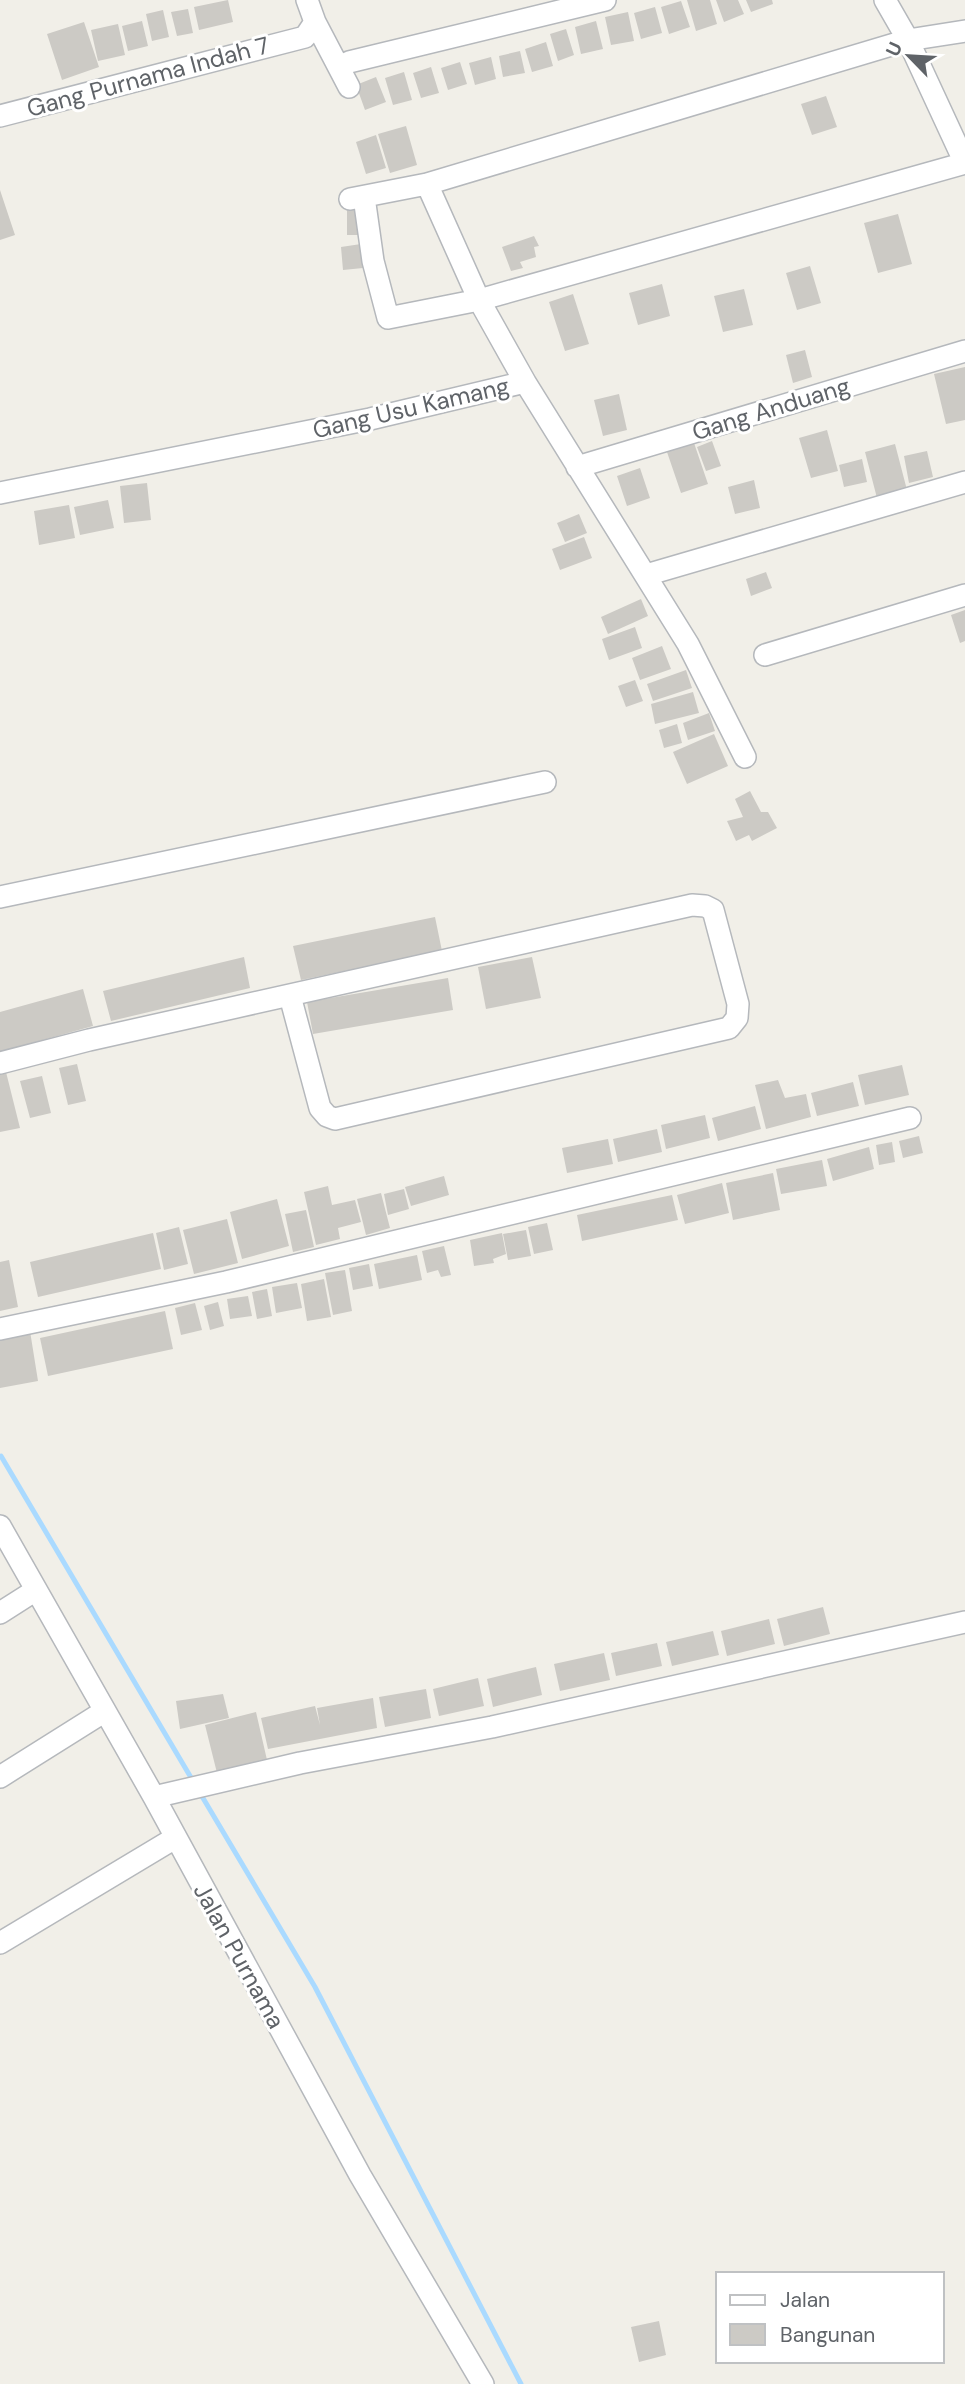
<svg xmlns="http://www.w3.org/2000/svg" width="965" height="2384" font-family="'DM Sans',sans-serif">
<style>
.lines{fill:none;stroke-linecap:round;stroke-linejoin:round}
.stream{stroke:#aadaff;stroke-width:5}
.building{fill:#cccac5}
.minor-casing{stroke:#b5b8bc;stroke-width:24}
.minor{stroke:#fff;stroke-width:21}
.labels{text-anchor:middle;stroke-width:6;stroke-linejoin:round;paint-order:stroke}
.street-label{font-size:24px;fill:#5f6368;stroke:#fff}
</style>
<rect width="100%" height="100%" fill="#f1efe8"/>
<g class="lines">
<path class="stream" d="M1,1456L193,1781
M200,1793L315,1987L521,2384"/>
</g>
<path class="building" d="M228,0L233,22L199,30L194,7Z
M687,0H710L717,24L696,31Z
M716,0H738L744,14L724,22Z
M746,0H772L773,4L751,12Z
M681,1L690,27L669,34L661,7Z
M655,7L662,33L641,39L634,13Z
M188,9L193,33L177,36L171,12Z
M163,10L169,37L152,41L146,14Z
M628,12L634,41L611,45L605,17Z
M142,21L148,46L128,51L122,26Z
M596,21L603,49L581,54L575,27Z
M84,22L99,67L62,80L47,34Z
M118,24L125,55L98,61L91,30Z
M566,29L574,55L558,61L550,34Z
M546,42L553,66L532,72L525,49Z
M520,51L525,73L503,77L499,56Z
M491,57L496,79L475,85L469,63Z
M460,62L467,84L448,90L441,68Z
M431,67L439,93L421,98L413,73Z
M404,72L412,100L393,105L385,78Z
M376,77L386,102L365,110L356,85Z
M826,96L837,127L812,135L801,104Z
M406,126L417,165L390,173L378,134Z
M376,135L386,168L366,174L356,142Z
M0,190L15,235L0,240Z
M347,210H358V235H347Z
M898,214L912,264L878,273L864,223Z
M534,236L539,246L534,247L536,257L520,262L523,268L511,271L502,247Z
M361,244L363,268L343,270L341,247Z
M810,266L821,303L797,310L786,273Z
M662,284L670,316L638,325L629,293Z
M744,289L753,325L723,332L714,296Z
M573,294L589,344L565,351L549,302Z
M805,350L812,377L793,383L786,355Z
M965,367V420L946,424L934,374Z
M619,394L627,430L603,436L594,400Z
M827,430L838,471L811,478L799,438Z
M712,441L721,466L706,471L697,447Z
M694,443L708,484L681,493L667,452Z
M895,444L907,490L877,498L865,452Z
M927,451L933,477L909,483L904,456Z
M862,459L867,482L844,487L839,465Z
M640,468L650,498L627,506L617,476Z
M754,480L760,508L735,514L728,487Z
M147,483L151,520L124,523L120,486Z
M108,500L114,528L80,535L74,507Z
M69,505L75,538L39,545L34,511Z
M579,514L587,533L565,542L557,523Z
M584,537L592,558L560,570L552,549Z
M766,572L772,588L751,596L746,579Z
M641,599L648,616L608,634L601,617Z
M965,610V641L960,643L951,615Z
M635,627L642,648L609,660L602,639Z
M662,646L671,669L640,680L632,658Z
M686,670L692,688L653,701L647,684Z
M635,680L643,701L626,707L618,686Z
M693,692L699,713L655,724L651,704Z
M709,713L715,731L688,740L683,723Z
M677,724L682,743L664,748L659,730Z
M714,734L728,766L687,784L673,752Z
M750,791L761,812H768L777,828L752,841L749,835L736,841L727,821L743,817L735,799Z
M435,917L442,951L301,980L293,946Z
M244,957L250,988L111,1021L103,991Z
M532,957L541,998L486,1009L478,967Z
M448,978L453,1010L313,1034L307,1002Z
M83,989L93,1026L0,1052V1012Z
M77,1064L86,1101L68,1105L59,1068Z
M902,1065L909,1095L865,1105L858,1075Z
M6,1072L20,1128L0,1132V1074Z
M42,1076L51,1113L30,1118L20,1081Z
M778,1080L785,1098L806,1094L811,1117L766,1129L755,1085Z
M853,1082L859,1106L817,1116L811,1093Z
M755,1106L761,1129L718,1141L712,1118Z
M705,1115L710,1138L666,1149L661,1125Z
M657,1129L662,1152L618,1162L613,1139Z
M919,1136L923,1153L903,1158L899,1141Z
M608,1139L613,1164L567,1173L562,1148Z
M892,1142L895,1162L879,1165L876,1145Z
M869,1147L874,1169L833,1181L827,1159Z
M822,1160L827,1186L781,1194L776,1169Z
M773,1173L780,1210L733,1220L726,1183Z
M444,1176L449,1195L411,1206L405,1187Z
M722,1183L729,1213L685,1224L677,1195Z
M328,1186L332,1205L355,1200L361,1222L338,1228L340,1239L316,1245L304,1192Z
M404,1189L409,1209L388,1215L384,1194Z
M381,1193L390,1228L366,1235L357,1199Z
M672,1195L678,1220L582,1241L577,1215Z
M277,1199L289,1246L242,1259L230,1212Z
M306,1210L314,1247L293,1252L285,1214Z
M227,1219L238,1263L194,1274L183,1230Z
M547,1223L553,1250L534,1254L528,1227Z
M179,1227L188,1264L164,1270L156,1233Z
M526,1230L531,1256L508,1260L503,1234Z
M153,1233L161,1269L38,1297L30,1262Z
M502,1233L506,1254L493,1259L494,1263L474,1266L470,1240Z
M444,1246L451,1275L441,1277L438,1270L427,1273L422,1251Z
M417,1255L422,1280L379,1289L374,1264Z
M9,1260L18,1307L0,1311V1262Z
M369,1264L373,1286L353,1290L349,1268Z
M345,1270L352,1311L333,1315L325,1273Z
M324,1279L331,1317L307,1321L301,1284Z
M297,1283L302,1308L276,1313L272,1287Z
M267,1289L272,1316L257,1319L252,1292Z
M248,1296L252,1316L230,1319L227,1299Z
M218,1302L224,1326L210,1330L204,1306Z
M195,1303L202,1330L181,1335L175,1308Z
M165,1311L173,1349L48,1376L40,1338Z
M30,1331L38,1381L0,1388V1336Z
M823,1607L830,1634L784,1646L777,1619Z
M769,1619L775,1644L727,1656L721,1631Z
M713,1631L719,1655L672,1666L666,1642Z
M657,1643L662,1666L616,1676L611,1653Z
M604,1653L610,1680L560,1691L554,1664Z
M536,1667L542,1695L493,1707L487,1679Z
M478,1678L484,1706L439,1716L433,1689Z
M426,1689L431,1718L385,1727L379,1697Z
M223,1694L229,1718L180,1729L176,1701Z
M373,1698L377,1728L268,1749L261,1718L315,1706L320,1725L317,1708Z
M256,1712L267,1760L217,1773L205,1725Z
M659,2321L666,2355L639,2362L631,2327Z"/>
<g class="lines">
<g class="minor-casing">
<path id="minor" d="M885,0L908,40L965,163
M315,22L349,87
M349,62L605,0
M0,116L305,37L315,22L307,0
M364,197L373,261L388,318L479,300L427,184
M350,199L427,184L908,40L965,31
M525,382L688,644L745,757
M577,467L965,351
M0,493L370,419L525,382L479,300L965,163
M646,575L965,482
M765,655L965,595
M0,897L545,782
M0,1063L89,1040L692,905L705,906L713,910L738,1004L737,1018L729,1028L335,1119L327,1116L320,1108L290,996
M0,1329L226,1282L910,1118
M0,1526L154,1797L360,2175L483,2384
M0,1613L36,1590
M0,1777L105,1711
M154,1797L300,1763L492,1727L965,1622
M0,1943L175,1838"/>
</g>
<use href="#minor" class="minor"/>
</g>
<g class="labels">
<g class="street-label">
<text transform="translate(148 77) rotate(-15)" y="8">Gang Purnama Indah 7</text>
<text transform="translate(411 408) rotate(-13)" y="8">Gang Usu Kamang</text>
<text transform="translate(771 409) rotate(-17)" y="8">Gang Anduang</text>
<text transform="translate(239 1956) rotate(61)" y="8">Jalan Purnama</text>
</g>
</g>
<rect x="716" y="2272" width="228" height="91" fill="#ffffff" stroke="#bfc1c3" stroke-width="2"/>
<rect x="730" y="2295" width="35" height="10" fill="#ffffff" stroke="#bfc1c3" stroke-width="2"/>
<text x="780" y="2307" font-size="21" fill="#5f6368">Jalan</text>
<rect x="730" y="2324" width="35" height="21" fill="#cccac5" stroke="#bfc1c3" stroke-width="2"/>
<text x="780" y="2342" font-size="21" fill="#5f6368">Bangunan</text>
<g transform="translate(909 56) rotate(295)" stroke="#ffffff" stroke-width="5" paint-order="stroke">
<path d="M0-5L12 26L0 18L-12 26Z" fill="#5f6368"/>
<text y="-10" font-size="19" font-weight="bold" text-anchor="middle" fill="#5f6368">U</text>
</g>
</svg>
